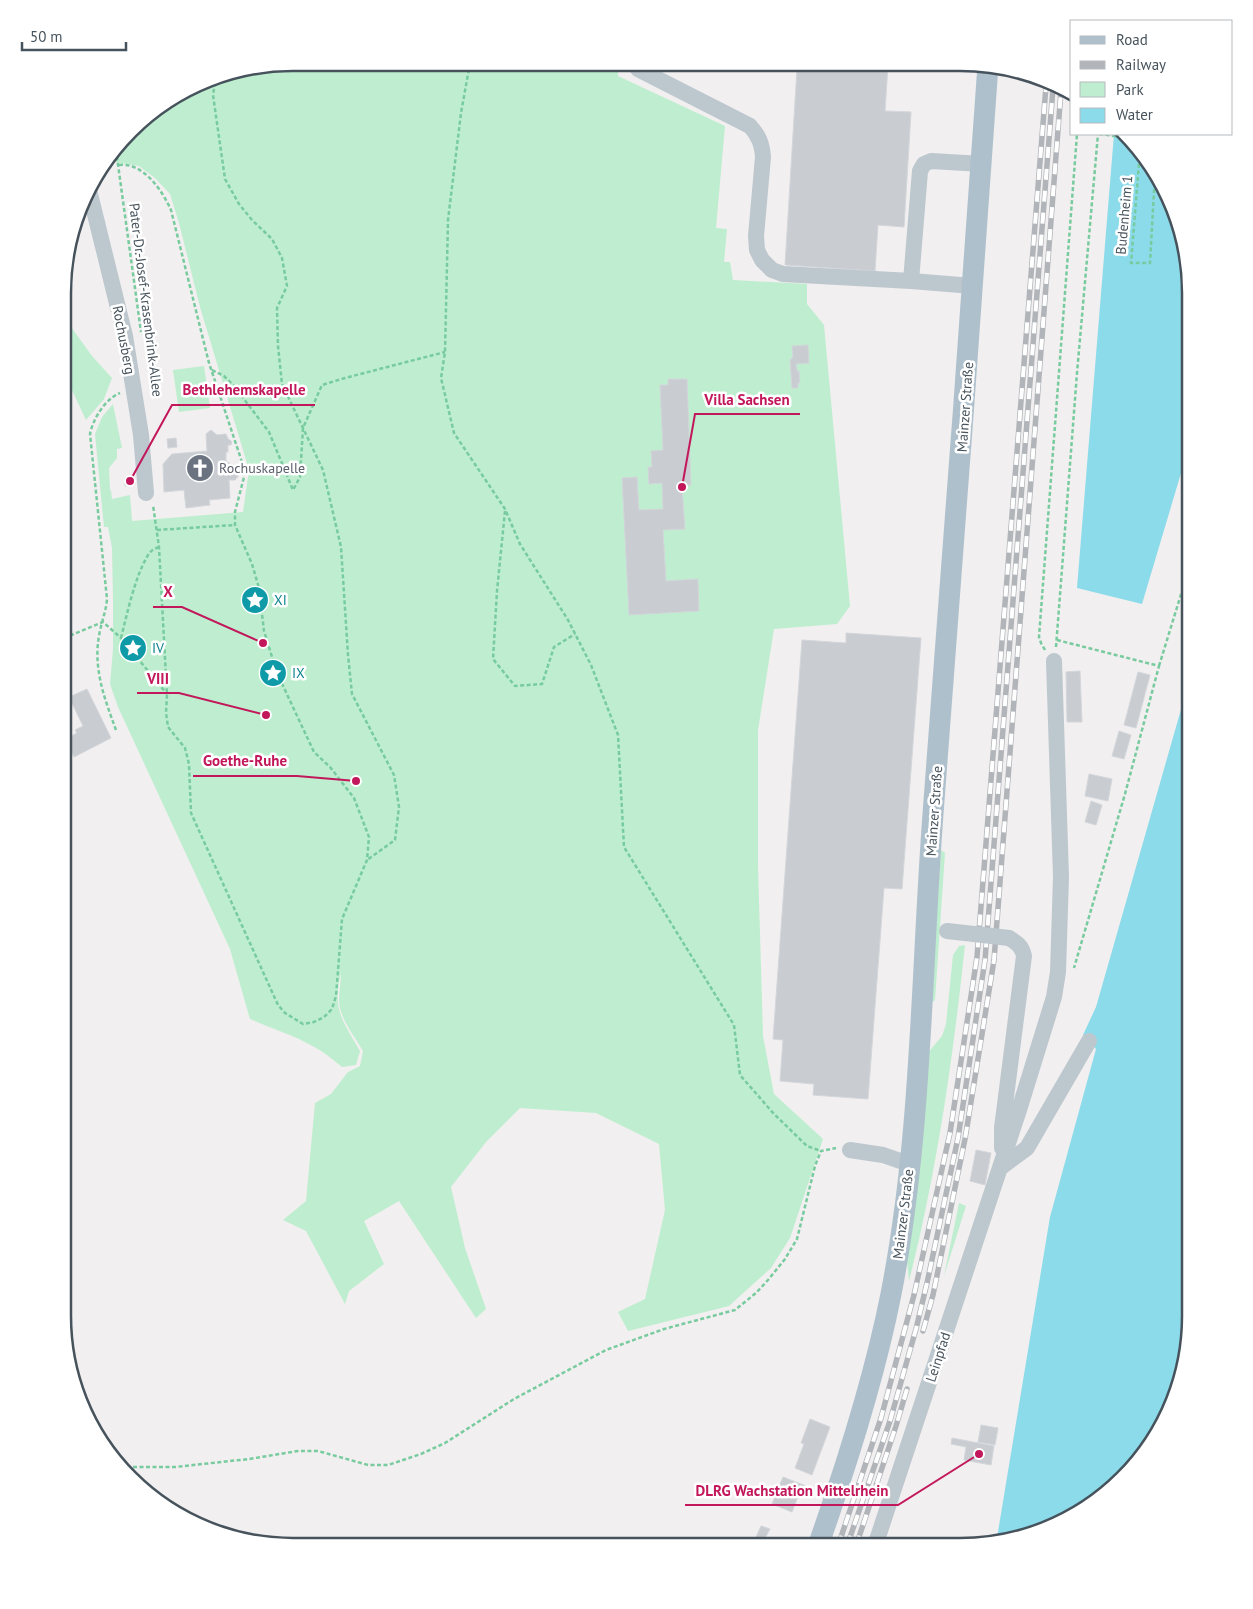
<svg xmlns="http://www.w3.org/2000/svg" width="1253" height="1609" font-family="'PT Sans',sans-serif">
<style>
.green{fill:#beeecf}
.water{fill:#8cdbea}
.building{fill:#c9ccd1;stroke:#d3d6da}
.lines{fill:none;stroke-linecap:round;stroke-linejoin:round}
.path{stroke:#77cb9e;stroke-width:2.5;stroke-dasharray:4 2.5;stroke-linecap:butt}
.minor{stroke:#bdc7ce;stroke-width:16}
.major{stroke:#afc0cd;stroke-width:21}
.rail-casing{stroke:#b1b5b9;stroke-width:5.5}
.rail{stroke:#fff;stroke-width:4;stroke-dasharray:11;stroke-linecap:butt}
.minor-bridge{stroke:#bdc7ce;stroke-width:16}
.labels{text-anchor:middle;stroke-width:5;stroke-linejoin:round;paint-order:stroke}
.street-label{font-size:14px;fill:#47535c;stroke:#fff}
.worship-label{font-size:14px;fill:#5b616d;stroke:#fff;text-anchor:start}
.culture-label{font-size:14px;fill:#0d838f;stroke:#fff;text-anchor:start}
.rim{fill:none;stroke:#47535c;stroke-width:2.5}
.leader{fill:none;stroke:#c2185b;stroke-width:2}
.callout-dot{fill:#c2185b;stroke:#fff;stroke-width:2}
.callout-label{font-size:15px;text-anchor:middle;font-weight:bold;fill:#c2185b;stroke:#fff;stroke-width:5;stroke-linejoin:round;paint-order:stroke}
</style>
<rect width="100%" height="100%" fill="#f1efef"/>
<path class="green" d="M293,63H618V76L725,126L716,228L727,229L724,262H730L733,280L807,284V304L824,325L850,606L837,624L774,629L758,730V866L763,1036L774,1094L823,1139L790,1238L771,1268L729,1306L628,1331L618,1312L645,1299L665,1210L659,1144L596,1113L520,1108L486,1142L451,1187L465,1248L486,1309L476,1318L399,1201L364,1221L384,1264L349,1291L345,1304L306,1231L283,1220L306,1201L315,1103L331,1094L348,1072L360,1066L363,1051C355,1037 339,1017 339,1001C339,991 341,982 341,973C332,1009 342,1020 360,1051L356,1065L342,1067C312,1040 285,1034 250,1019L230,949L118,707L110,684L113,649V599L112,548L108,527H104L95,434L102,417L113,404L122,448L117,449V458L109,468L110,489L111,491L112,499L130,495L132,521L243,512L249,470L200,307L179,223L170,194L155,178L139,166L114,162L113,154L141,120L219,75Z
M64,317L92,356L112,378L104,399L86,420L64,373Z
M204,366L210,408L179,412L173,370Z
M941,850L945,853L935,1000L930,1004Z
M965,945C953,1058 937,1171 909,1281L907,1260L926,1055L942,1036L946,1024L953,955L959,946Z
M959,1203L966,1206L944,1276Z"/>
<path class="water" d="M1114,134H1125L1133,141L1167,191L1190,293V443L1142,604L1077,588Z
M1190,678V1331L1178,1390L1151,1444L1112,1489L1062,1523L997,1538L1050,1217L1096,1049L1083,1035L1096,1007Z"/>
<path class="building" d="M707,64H958V69L888,65L885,111L911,112L904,227L878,225L875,271L785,265L797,69Z
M808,345L809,363L796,364L797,371H799L800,383H798V388H792L790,360L793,357L792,346Z
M668,379H687L691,485L682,486L685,529L663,530L666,581L698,579L699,611L629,615L622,478L637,477L639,510L663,509L662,483L649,484L648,467H652L651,451L663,450L660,385H668Z
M211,430L217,435L226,434L228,439L230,440L232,442L231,445H228V452H226V461L232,465H236L241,471L240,474L235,480H229L230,498L209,500L210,505L186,508L184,490L164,492L163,464L172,454L207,451L206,434Z
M176,438L177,447L168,448L167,439Z
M135,477V484L125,486V478Z
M846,633L921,638L902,889L884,888L868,1099L813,1095L814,1084L780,1081L783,1040L773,1039L802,640L846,643Z
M1080,671L1082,722H1067L1066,672Z
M1138,672L1150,675L1136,728L1124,725Z
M87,689L111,738L74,757L65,739L77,733L75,730L83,726L69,697Z
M1119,731L1131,735L1124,759L1112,756Z
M1089,774L1112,779L1108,801L1085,796Z
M1091,801L1102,805L1096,825L1085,822Z
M976,1150L991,1153L985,1185L970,1181Z
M810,1419L830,1427L812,1475L795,1468L804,1444L801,1443Z
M981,1425L998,1428L995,1445L978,1442Z
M952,1438L994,1446L991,1465L964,1460L966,1447L951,1444Z
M783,1477L806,1486L803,1496L799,1494L792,1512L772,1504Z
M761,1526L770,1529L761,1546H752Z
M765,1537L783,1545V1546H761Z"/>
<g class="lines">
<path class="path" d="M470,63L461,113L448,220L445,352L441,378L454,433L505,509L520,544L568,620L591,665L618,735L624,847L734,1025L740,1075L774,1114L807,1146L821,1151
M216,76L213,95L225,179L239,204L252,220L272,239L282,258L287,286L277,308L278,346L282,384L323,470L341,547L348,655L352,694L394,775L399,807L395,840L367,860
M1099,134L1130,138
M116,150L141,332
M1140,151L1131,263H1150L1155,174
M119,165C143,162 162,190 171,210L209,363L242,462L244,477L235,512V525L252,564L259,588L264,631L277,673L314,752L330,767L354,798L369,837L367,860L342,919L336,996L332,1009L324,1017L314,1022L303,1024L285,1013L278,1005L191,813L189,764L185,748L168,727L166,713L167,695L159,547L153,505
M212,370L224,376L234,386L269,432L293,490L300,477L303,428L322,385L345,378L445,352
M505,511L497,591L493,659L515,686L542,684L554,647L575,634
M157,530L235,525
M64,638L103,622L121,638L167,694
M121,638C127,614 135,577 147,557C149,552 153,549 159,547
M1057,640L1159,666L1125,794L1074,968
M1056,647L1077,373L1098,134
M1045,650L1041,643L1039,637L1077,134
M1159,666L1190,565
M116,730C105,700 93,669 99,636C101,623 106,612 107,599L90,434C93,419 105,399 120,393
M120,1467H175L249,1459L298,1451H318L368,1465H388L421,1454L445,1443L514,1399L606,1350L664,1329L735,1310L756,1293L768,1280L785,1259L797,1239L815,1166L821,1151L836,1148"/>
<path class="minor" d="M634,63L638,69L750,126C759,136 762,144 763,157L756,236L757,250L762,260L772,270L783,274L911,281
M89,190L125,336L141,435L146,493
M973,286L911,281L920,171L924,164L931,161L982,164
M947,931L974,934
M1002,1148V1128L1024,956C1022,946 1017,943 1009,938
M850,1150L883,1155L909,1164
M1000,1168L1027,1148L1089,1041
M875,1546L1019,1110L1054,997L1058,972L1061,877L1054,661"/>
<path class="major" d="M818,1546C847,1464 874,1380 891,1294C922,1136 921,974 933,814C952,564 971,315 988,65"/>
<g class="rail-casing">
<path id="rail" d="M923,1331L933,1295L965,1139L994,960L1061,91
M838,1546L881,1418L914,1295L950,1133L977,957L1046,86
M847,1546L890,1421L916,1329L927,1283L958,1138L985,960L1053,88
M856,1546L896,1426L907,1389"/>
</g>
<use href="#rail" class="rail"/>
<path class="minor-bridge" d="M974,934L1009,938"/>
</g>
<defs>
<g id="church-disc" transform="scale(1.4375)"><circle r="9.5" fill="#6b7280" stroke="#fff"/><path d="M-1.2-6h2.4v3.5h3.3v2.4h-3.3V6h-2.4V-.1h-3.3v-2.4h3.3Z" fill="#fff"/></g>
<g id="sight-disc" transform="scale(1.4375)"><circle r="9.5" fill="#0f9aa8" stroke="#fff"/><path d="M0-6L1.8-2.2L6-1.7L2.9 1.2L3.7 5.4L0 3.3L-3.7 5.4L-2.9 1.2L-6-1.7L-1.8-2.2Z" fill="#fff"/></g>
</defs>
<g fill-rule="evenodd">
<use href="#church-disc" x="200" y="468"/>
<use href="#sight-disc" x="255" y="600"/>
<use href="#sight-disc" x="133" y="648"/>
<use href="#sight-disc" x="273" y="673"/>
</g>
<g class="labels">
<g class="street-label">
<text transform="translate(1124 215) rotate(-85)" y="5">Budenheim 1</text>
<text transform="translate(146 300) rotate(83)" y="5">Pater-Dr.-Josef-Krasenbrink-Allee</text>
<text transform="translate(124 340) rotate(79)" y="5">Rochusberg</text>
<text transform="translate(965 407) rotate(-86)" y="5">Mainzer Straße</text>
<text transform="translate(934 811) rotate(-86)" y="5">Mainzer Straße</text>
<text transform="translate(903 1214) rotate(-83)" y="5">Mainzer Straße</text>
<text transform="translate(938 1357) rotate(-72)" y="5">Leinpfad</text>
</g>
<g class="worship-label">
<text x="219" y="473">Rochuskapelle</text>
</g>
<g class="culture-label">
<text x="274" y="605">XI</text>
<text x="152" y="653">IV</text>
<text x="292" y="678">IX</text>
</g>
</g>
<path d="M0 0H1253V1609H0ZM293 71H960A222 222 0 0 1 1182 293V1316A222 222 0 0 1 960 1538H293A222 222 0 0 1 71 1316V293A222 222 0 0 1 293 71Z" fill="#fff" fill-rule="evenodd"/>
<path class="rim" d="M293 71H960A222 222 0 0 1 1182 293V1316A222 222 0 0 1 960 1538H293A222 222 0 0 1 71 1316V293A222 222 0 0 1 293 71Z"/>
<path class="leader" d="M130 481L172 405H315M682 487L695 414H800M263 643L182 607H153M266 715L179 693H137M356 781L297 776H193M979 1454L898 1505H685"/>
<g class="callout-dot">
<circle cx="130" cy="481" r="5"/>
<circle cx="682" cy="487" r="5"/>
<circle cx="263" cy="643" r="5"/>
<circle cx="266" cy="715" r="5"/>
<circle cx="356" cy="781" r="5"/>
<circle cx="979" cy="1454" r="5"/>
</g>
<g class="callout-label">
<text x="244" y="395">Bethlehemskapelle</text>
<text x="747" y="405">Villa Sachsen</text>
<text x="168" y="597">X</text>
<text x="158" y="684">VIII</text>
<text x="245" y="766">Goethe-Ruhe</text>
<text x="792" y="1496">DLRG Wachstation Mittelrhein</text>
</g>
<rect x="1070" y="20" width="162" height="115" fill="#ffffff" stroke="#b5babe"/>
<rect x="1080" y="36" width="25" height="8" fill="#afc0cd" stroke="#b5babe"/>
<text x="1116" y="45" font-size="15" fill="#47535c">Road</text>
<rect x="1080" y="61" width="25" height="8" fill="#b1b5b9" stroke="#b5babe"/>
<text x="1116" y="70" font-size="15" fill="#47535c">Railway</text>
<rect x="1080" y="82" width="25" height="15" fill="#beeecf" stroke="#b5babe"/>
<text x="1116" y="95" font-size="15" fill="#47535c">Park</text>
<rect x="1080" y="108" width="25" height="15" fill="#8cdbea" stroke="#b5babe"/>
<text x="1116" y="120" font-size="15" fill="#47535c">Water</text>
<path d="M22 42v8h104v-8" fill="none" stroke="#47535c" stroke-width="2.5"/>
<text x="30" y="42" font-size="15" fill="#47535c" stroke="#ffffff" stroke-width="4" paint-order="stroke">50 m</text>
</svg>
